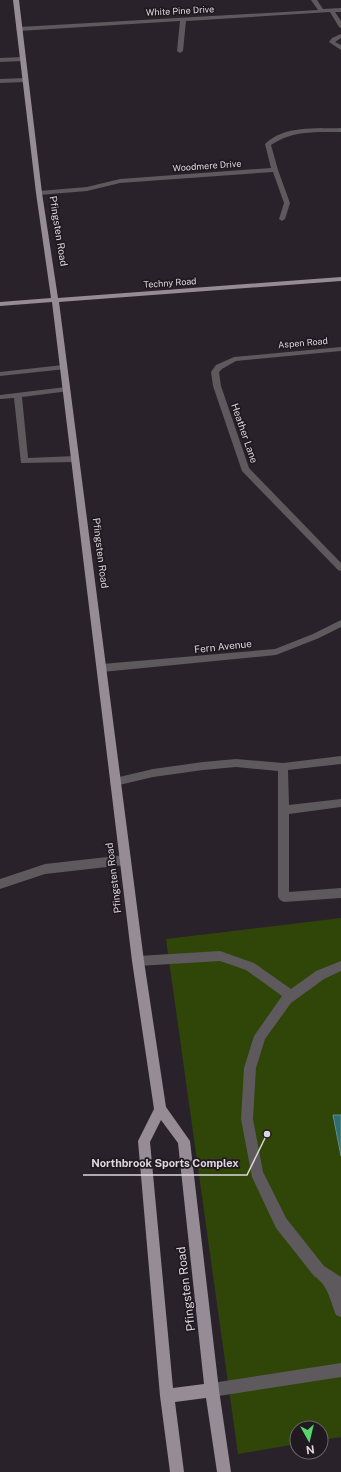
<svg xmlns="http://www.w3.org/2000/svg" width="341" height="1472" font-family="'Public Sans',sans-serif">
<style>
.green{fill:#304508}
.water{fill:#2e6e71;stroke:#628e91}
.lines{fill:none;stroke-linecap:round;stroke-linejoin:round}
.minor{fill:#5d595d;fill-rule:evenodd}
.major{fill:#958c95;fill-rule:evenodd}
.labels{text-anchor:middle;stroke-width:3.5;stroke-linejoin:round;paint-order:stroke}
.far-street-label{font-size:9px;fill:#dcd7dc;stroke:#201920}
.street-label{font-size:10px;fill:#dcd7dc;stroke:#201920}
.near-street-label{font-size:12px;fill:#dcd7dc;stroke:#201920}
.leader{fill:none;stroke:#dcd7dc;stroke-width:1.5}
.callout-dot{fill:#dcd7dc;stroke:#201920;stroke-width:1.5}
.callout-label{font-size:11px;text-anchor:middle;font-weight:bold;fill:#dcd7dc;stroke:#201920;stroke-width:3.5;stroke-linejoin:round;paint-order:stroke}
</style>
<rect width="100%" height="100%" fill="#2a222a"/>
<path class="green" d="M341,918V1437L321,1440V1428H297V1444L238,1454L166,939Z"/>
<path class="water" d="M333,1115H341V1156Z"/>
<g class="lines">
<path class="minor" d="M311,0H317L323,9L341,8V12H335L341,21V28L339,27L330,12L186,21L183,51L180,53L177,51L180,21L19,31L16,29L19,27L318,10Z
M341,34V38L335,42L341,45V50L329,42L332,38Z
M0,58L23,57L26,59L23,61L0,62Z
M0,79L25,78L28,80L25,82L0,83Z
M341,128V132C317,132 292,130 271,145L278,170L290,203L285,219L282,221L279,219L284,203L273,172L120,183L87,191L39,195L36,193L39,191L87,187L120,179L271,168L265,144C284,125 316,129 341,128Z
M341,347V351L236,361L222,369L219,372L221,386L249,468L341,563V571L338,570L242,471L213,386L211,372L216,365L234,357Z
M63,365L67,367L66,369L0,376V372Z
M66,387L70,389L69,391L22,397L28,458L75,456L79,459L75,462L21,463L14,398L0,399V395Z
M341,620V627L319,638L276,655L102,672L97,668L102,664L275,649L313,634Z
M341,756V764L288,770L289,805L341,799V807L289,814V892L341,888V898L284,902L280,900L278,897V771L236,767L203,770L153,777L115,786L111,785L110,782L111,779L115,778L153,769L203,762L236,759L283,763Z
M125,855L129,857L130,860L129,863L125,865L45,874L0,889V879L45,864Z
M220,951L254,963L291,989L316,971L341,961V971L324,979L291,1003L265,1039L256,1068L253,1119L263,1172L286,1218L324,1266L341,1277V1317L336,1315C330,1300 328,1285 314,1276L276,1228L252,1177L241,1119L244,1068L254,1036L282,996L246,970L220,961L138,966L134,965L132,961L134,957L138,956Z
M341,1363V1377L212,1397L207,1395L205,1390L207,1385L212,1383Z"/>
<path class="major" d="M13,0H19L42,193L58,298L341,277V281L59,302L144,961L166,1107L190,1141L219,1390L231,1472H217L206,1398L175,1402L184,1472H170L160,1396L138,1141L154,1109L132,961L52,302L0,306V302L51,298L36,193ZM161,1120L178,1143L204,1384L173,1388L150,1142Z"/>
</g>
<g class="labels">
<g class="far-street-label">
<text transform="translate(180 11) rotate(-3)" y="3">White Pine Drive</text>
<text transform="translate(207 166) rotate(-4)" y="3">Woodmere Drive</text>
<text transform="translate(170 283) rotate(-4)" y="3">Techny Road</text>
<text transform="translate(303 343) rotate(-5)" y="3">Aspen Road</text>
</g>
<g class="street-label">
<text transform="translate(59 231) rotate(81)" y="4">Pfingsten Road</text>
<text transform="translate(245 433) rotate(71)" y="4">Heather Lane</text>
<text transform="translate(101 553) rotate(83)" y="4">Pfingsten Road</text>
<text transform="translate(223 646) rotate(-6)" y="4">Fern Avenue</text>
<text transform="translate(113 878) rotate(-97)" y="4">Pfingsten Road</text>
</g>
<g class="near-street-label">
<text transform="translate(186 1289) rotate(-97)" y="4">Pfingsten Road</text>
</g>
</g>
<path class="leader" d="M267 1134L247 1175H83"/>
<circle class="callout-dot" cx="267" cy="1134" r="4"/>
<g class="callout-label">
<text x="165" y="1167">Northbrook Sports Complex</text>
</g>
<g transform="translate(309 1440) rotate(172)"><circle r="19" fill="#201920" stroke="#6b656b"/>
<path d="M0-3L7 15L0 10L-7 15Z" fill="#59d56f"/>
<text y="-6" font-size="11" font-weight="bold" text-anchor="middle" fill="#dcd7dc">N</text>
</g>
</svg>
